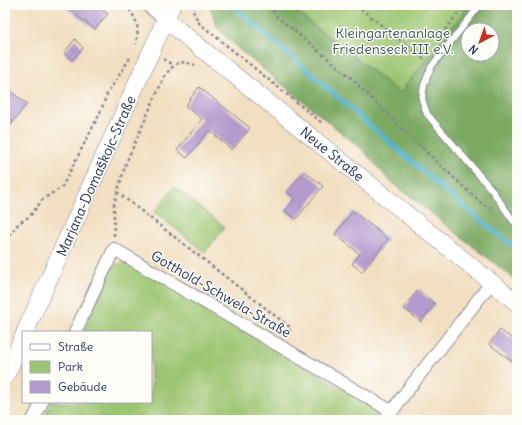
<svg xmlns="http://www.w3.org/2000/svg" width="522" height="425" font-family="Delius,sans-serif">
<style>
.green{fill:#9cc571;stroke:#5c7a68}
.forest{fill:#7daa63;stroke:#4c6c60;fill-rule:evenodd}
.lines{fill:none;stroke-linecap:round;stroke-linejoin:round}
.stream{stroke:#4fb3ce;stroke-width:4.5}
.building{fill:#b49acd}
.lane-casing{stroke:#86868f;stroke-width:8}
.street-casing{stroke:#86868f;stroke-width:14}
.secondary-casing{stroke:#86868f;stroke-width:18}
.path{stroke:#86868f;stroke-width:2.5;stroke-dasharray:3 3;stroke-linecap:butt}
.lane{stroke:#fff;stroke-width:6}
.street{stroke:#fff;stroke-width:12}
.secondary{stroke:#fff;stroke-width:17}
.labels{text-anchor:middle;stroke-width:3;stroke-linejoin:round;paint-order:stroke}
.park-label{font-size:14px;fill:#425c64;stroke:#fdfcf7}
.street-label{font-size:14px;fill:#1b2f5e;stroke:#fdfcf7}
</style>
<rect width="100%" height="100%" fill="#fdfcf7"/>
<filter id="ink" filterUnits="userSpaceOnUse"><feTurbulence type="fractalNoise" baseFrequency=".025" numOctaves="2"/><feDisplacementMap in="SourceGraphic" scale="8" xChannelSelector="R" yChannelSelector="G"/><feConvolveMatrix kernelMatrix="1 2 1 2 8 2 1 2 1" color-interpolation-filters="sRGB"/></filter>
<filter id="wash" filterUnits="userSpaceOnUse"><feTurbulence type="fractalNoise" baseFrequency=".012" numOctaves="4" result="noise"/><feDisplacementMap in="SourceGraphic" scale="16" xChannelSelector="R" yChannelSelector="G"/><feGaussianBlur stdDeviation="0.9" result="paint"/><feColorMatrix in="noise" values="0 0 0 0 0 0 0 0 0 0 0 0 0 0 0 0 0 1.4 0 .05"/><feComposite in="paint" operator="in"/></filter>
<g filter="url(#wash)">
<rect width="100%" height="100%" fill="#f2dec0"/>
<path class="green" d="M288,5H469L400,93Z
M174,187L225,227L205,252L154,212Z
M128,262L384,413L379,420H43L51,402H151V332H83L111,269L118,264Z"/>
<path class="forest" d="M210,5H288L400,93L469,5H517V281L388,179L363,150L236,47L216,26ZM468,30H492V54H468Z"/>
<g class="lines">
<path class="stream" d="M232,5L464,207L517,249"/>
</g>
<g id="blocks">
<path class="building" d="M62,5H96L108,14L95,29Z
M75,39L83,48L72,60L64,53Z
M5,87L27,104L5,132Z
M199,87L250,128L232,150L209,130L187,158L177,150L202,119L185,106Z
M304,171L323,186L296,219L285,211L295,198L287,192Z
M353,211L388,239L362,272L352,264L360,254L335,234Z
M418,290L435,304L421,322L404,308Z
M500,330L517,342V365L489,344Z"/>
</g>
</g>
<g filter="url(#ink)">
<use href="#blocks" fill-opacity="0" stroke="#86868f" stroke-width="1"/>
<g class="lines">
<g class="lane-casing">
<path id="lane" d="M480,5L431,67L424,85L422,99L427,114L491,189L512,219L517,225"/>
</g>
<g class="street-casing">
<path id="street" d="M147,5L166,20
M75,332L114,249L391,411
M33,420L42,402
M386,420L403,396L491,283"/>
</g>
<g class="secondary-casing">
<path id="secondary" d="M166,20L517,303
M25,332L172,5
M5,377L23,337"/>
</g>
<path class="path" d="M125,5C137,18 140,27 136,44
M194,5L193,11L199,23L322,123
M270,5L275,15L348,75L403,130L482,204L493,209
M356,5L424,59
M445,30L465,5
M163,59L173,65
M117,192L291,328L287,335
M114,236V204L126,163L164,77C174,64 178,59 195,65
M5,240L19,223L30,216L43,199L62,187L100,113L107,94L130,58"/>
<use href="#lane" class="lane"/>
<use href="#street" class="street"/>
<use href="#secondary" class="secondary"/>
</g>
</g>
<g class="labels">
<g class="park-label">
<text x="393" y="38">Kleingartenanlage<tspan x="393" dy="16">Friedenseck III e.V.</tspan></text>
</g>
<g class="street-label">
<text transform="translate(332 154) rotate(39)" y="5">Neue Straße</text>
<text transform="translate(96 176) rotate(-66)" y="5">Marjana-Domaškojc-Straße</text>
<text transform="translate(221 294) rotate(30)" y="5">Gotthold-Schwela-Straße</text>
</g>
</g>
<rect width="522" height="425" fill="none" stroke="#fdfcf7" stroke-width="20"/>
<rect x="22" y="331" width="130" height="72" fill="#fdfcf7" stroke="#a3aaba"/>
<rect x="30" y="344" width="20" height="6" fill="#ffffff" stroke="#a3aaba"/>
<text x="58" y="351" font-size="12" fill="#1b2f5e">Straße</text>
<rect x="30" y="361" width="20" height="12" fill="#9cc571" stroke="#a3aaba"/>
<text x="58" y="371" font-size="12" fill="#1b2f5e">Park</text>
<rect x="30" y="381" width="20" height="12" fill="#b49acd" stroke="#a3aaba"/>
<text x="58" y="391" font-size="12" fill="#1b2f5e">Gebäude</text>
<g transform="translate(480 42) rotate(221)"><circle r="19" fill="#fdfcf7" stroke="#a3aaba"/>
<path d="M0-3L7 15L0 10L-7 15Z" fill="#c8321e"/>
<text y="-6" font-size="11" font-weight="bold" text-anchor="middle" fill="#1b2f5e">N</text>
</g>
</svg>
